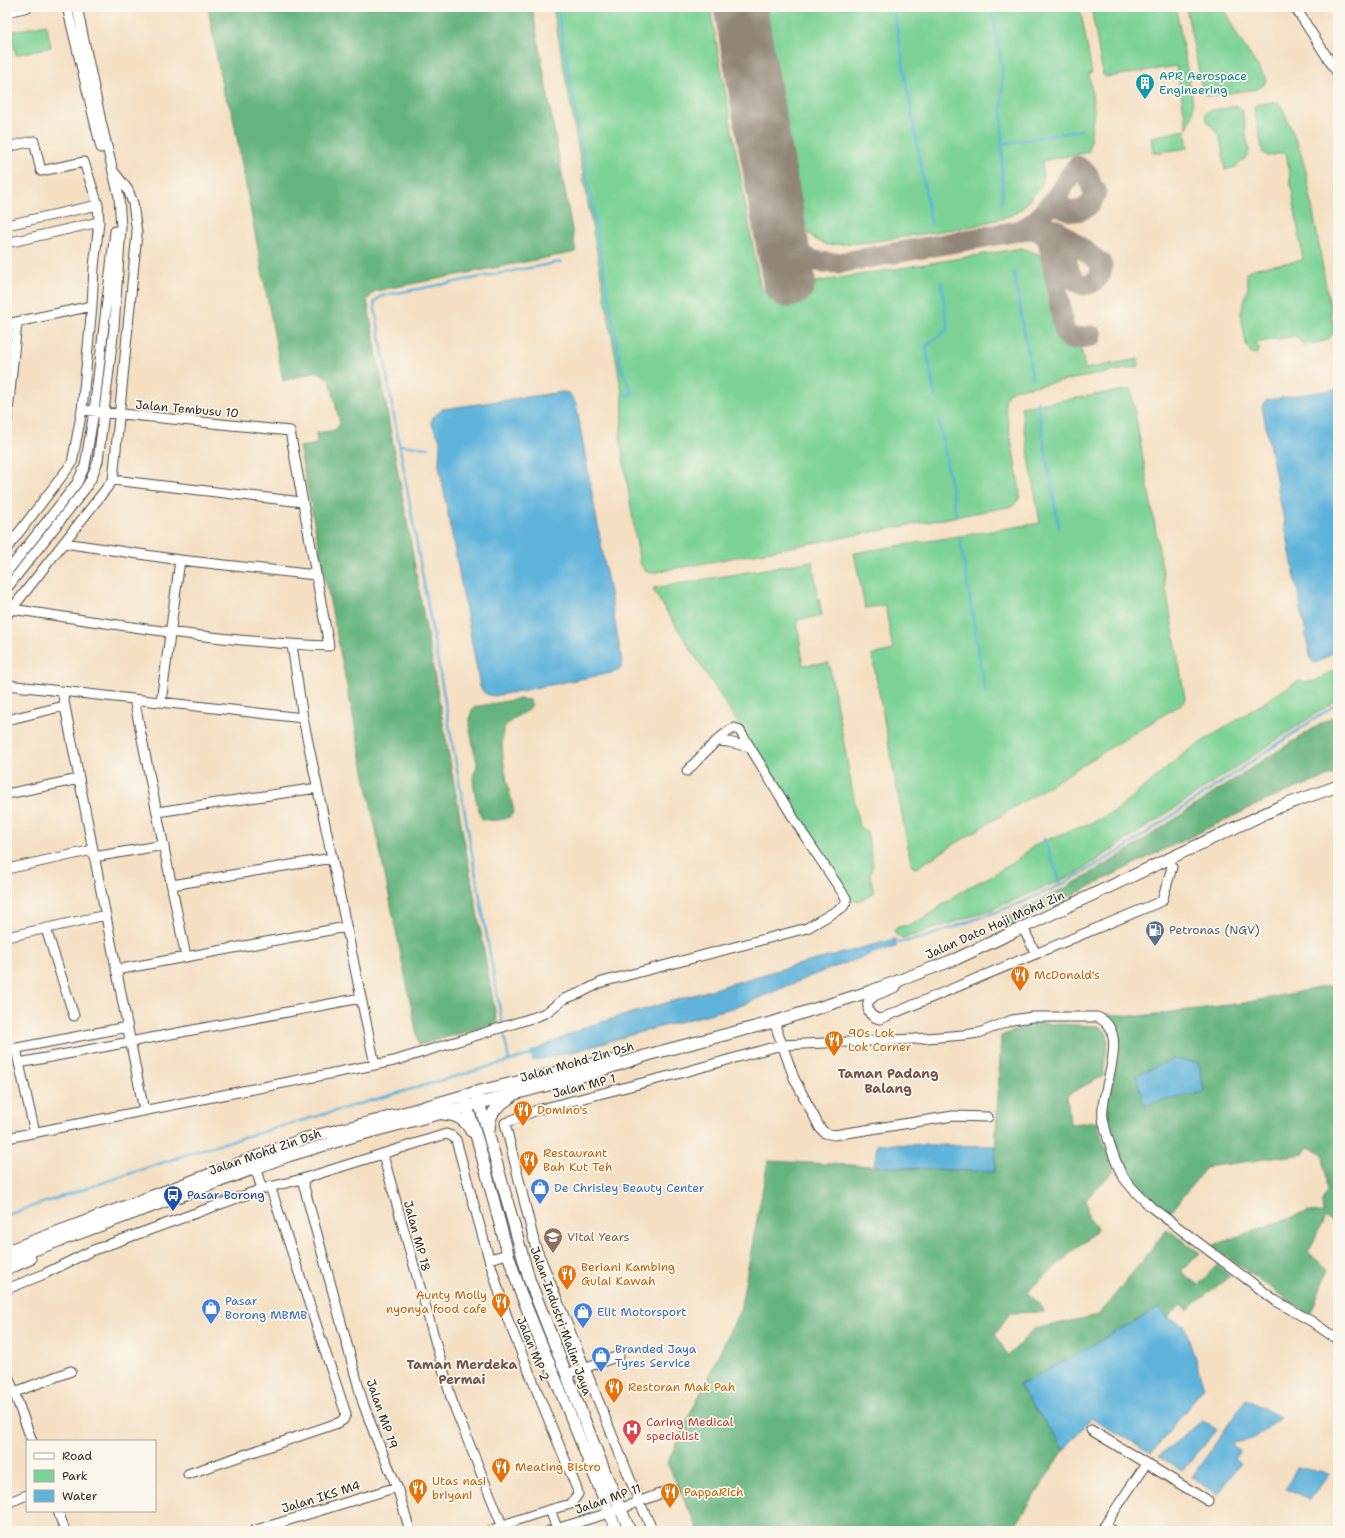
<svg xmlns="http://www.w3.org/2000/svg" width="1345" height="1538" font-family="'Shantell Sans',sans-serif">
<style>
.green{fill:#7cd296;stroke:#547e60}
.forest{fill:#65b47f;stroke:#487055}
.water{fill:#5fb3db;stroke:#456f83}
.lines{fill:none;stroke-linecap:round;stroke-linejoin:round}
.stream{stroke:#5fb3db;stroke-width:2.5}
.taxiway{stroke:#908577;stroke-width:21}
.runway{stroke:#908577;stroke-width:53}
.minor-casing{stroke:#494642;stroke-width:11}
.major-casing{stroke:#494642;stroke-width:13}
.minor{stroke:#fff;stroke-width:9}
.major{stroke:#fff;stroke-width:11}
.labels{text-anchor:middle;stroke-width:3.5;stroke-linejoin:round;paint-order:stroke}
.culture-label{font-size:12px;fill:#0d838f;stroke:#fbf7ec;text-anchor:start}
.street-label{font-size:12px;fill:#2b2b2b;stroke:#fbf7ec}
.service-label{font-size:12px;fill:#4e5e75;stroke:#fbf7ec;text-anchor:start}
.food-label{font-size:12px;fill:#c56008;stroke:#fbf7ec;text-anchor:start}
.shop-label{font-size:12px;fill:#366cbe;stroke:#fbf7ec;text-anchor:start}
.transit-label{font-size:12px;fill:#164399;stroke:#fbf7ec;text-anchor:start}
.education-label{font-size:12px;fill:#785e54;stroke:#fbf7ec;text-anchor:start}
.health-label{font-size:12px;fill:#be3a42;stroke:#fbf7ec;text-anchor:start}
.neighbourhood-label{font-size:13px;font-weight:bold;fill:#72554f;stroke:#fbf7ec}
</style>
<rect width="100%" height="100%" fill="#fbf7ec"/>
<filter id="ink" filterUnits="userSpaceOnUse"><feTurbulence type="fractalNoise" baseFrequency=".025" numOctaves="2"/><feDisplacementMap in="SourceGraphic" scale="8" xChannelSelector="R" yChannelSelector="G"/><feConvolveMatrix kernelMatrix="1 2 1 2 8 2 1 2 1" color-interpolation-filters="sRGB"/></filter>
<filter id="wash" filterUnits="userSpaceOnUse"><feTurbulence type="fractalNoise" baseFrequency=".012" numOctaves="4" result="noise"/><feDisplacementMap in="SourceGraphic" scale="16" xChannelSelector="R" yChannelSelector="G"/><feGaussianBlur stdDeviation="0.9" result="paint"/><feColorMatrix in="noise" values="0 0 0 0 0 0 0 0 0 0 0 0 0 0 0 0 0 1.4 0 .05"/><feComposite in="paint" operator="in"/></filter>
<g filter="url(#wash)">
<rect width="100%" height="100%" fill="#f4dfc3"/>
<path class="green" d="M553,7H710L761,291L1022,248L1038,254L1044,259L1055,325L1059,341L1065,348L1073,349L1081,348L1085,369L1138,359L1139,365L1138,367L1013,390C1009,393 1005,397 1005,404L1020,492L1019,499L1013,506L651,573C643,571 641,566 639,558L620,438L623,409L622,393Z
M766,7H1080L1092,73L1089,74L1094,109L1089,152L1042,161L1043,183L1023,208L1016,213L1004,218L973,226L871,242L827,245L816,240L810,235L806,229Z
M1091,7H1176L1193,103V114L1187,128L1176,66L1107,77L1103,75Z
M1186,7H1223L1238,37L1265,77L1266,80L1264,85L1257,89L1209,96H1207L1203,93Z
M46,24L51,47L16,55L11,32Z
M1277,102L1279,103L1283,109L1300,150L1306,172L1334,331C1331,343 1314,343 1304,345L1295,336L1255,343L1260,349L1257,354L1251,353L1246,344L1241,313L1248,286L1246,272L1256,268L1303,260L1286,152L1268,156L1263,153L1254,108L1258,104Z
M1238,106L1242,110L1249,150C1248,160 1240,160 1236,167L1225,170C1223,159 1223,146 1218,135C1214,126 1207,126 1205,114L1208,111Z
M1185,130L1188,148L1153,153L1151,137Z
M1131,389L1185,698L1183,703L916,868L913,867L911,864L872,655L893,650L885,605L865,608L854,553L1040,523L1021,407Z
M812,561L822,616L797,620L803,665L829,663L859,826L867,832L873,865L870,873L874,893C869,897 858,902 851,901L653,590L654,588Z
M1338,668V699L1076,874L988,911L902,939L895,934L894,930L898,927L910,925L926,917L961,891L991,876L1018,859L1036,844L1098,820L1117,810L1186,752L1290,686L1299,681L1313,682Z"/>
<path class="forest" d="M208,7H532L576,252L375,291L367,300L497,1023L419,1045L299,447L317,444L316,433L335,430L340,424L330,380L317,371L283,381L232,112L223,92Z
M518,699L529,700L532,704C529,713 511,717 505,727C496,739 510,796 514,811L510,817C501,821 492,821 482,819C477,807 474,791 473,779C473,774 477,769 477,764C475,750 464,718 474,707Z
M1338,713V773L1286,792L1250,808L1132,865L1011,927L1006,929L1002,924L1007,917L1067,887L1115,859L1254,766Z
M1338,984V1223L1325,1217L1308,1253L1328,1269L1310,1315L1211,1246L1309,1211L1323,1214L1322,1201L1327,1192L1323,1154L1309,1147L1304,1154L1206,1167L1168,1216L1133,1183L1125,1171L1111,1134L1106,1115L1120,1046L1116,1023L1104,1014L1140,1016L1244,1003Z
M1035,1023L1099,1026L1107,1033L1108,1042L1103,1076L1067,1095L1070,1124L1096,1122L1114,1171L1086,1199L1088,1217L1098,1229L1028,1291L1045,1312L1010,1313L995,1334L1008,1356L1034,1329L1099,1315L1167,1229L1200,1253L1181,1271L1198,1285L1217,1265L1230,1276L1187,1310L1181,1305L1168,1318L1019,1385L1064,1450L1011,1531H699L667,1463L740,1310L768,1161L994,1172L1001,1036Z"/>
<path class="water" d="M1338,389V649L1316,663L1312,661L1310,656L1262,406L1267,400Z
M562,392L569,393L576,404L622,661V666L618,670L611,673L494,696C486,695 483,693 480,686L439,465L440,440L431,423L433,417L443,409Z
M896,939V947L874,953L813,975L740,1006L644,1031L580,1050L533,1061L531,1052L588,1026L778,970Z
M1174,1059L1199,1063L1204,1092L1144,1105L1136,1075Z
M877,1144L996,1146L994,1172L874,1166Z
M1159,1308L1168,1318L1184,1325L1204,1387L1152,1453L1091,1418L1064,1450L1019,1386Z
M1246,1399L1280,1417L1254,1439L1236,1441L1231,1445L1240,1450L1234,1458L1240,1463L1217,1495L1192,1477Z
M1203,1420L1217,1430L1182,1471L1159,1456Z
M1297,1467L1329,1474L1310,1500L1286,1489Z"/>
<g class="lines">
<path class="stream" d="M557,7L621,368L633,394L625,395
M893,7L931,223
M991,7L1002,66V202
M1002,144L1081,130
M1014,273L1032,377
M935,398L926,346L948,329L941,282
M1037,402L1059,528
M939,421L956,514
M399,445L429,448
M960,539L985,692
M1044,839L1061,885
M894,944L926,937L1018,904L1061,885L1117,853L1338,703
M509,1061L534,1054
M7,1215L203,1149L509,1061L374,303L381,296L561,262"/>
<path class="taxiway" d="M775,207C788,245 794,264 839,263L1046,226L1057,230L1102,264C1103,280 1085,293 1073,278C1066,269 1066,253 1065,242
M1022,229C1045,220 1062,187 1077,166L1088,174L1092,188L1096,191C1092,209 1075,218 1060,205L1047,207
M1029,229L1040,231L1048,239L1065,334L1072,339L1092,336"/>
<path class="runway" d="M740,7L789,281"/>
</g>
</g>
<g filter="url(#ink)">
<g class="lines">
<g class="minor-casing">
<path id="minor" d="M67,7L101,148
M1295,7L1338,74
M7,12L28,7
M7,147L34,141L41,171L84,162L98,205L99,222L94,267L92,306L82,410L72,463L7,548
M7,225L98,205
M7,243L99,222
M7,324L92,306
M7,422L17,322
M113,480L302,502
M64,543L180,560L316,575
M7,572L77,483L85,466L94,412L115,231
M7,588L85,489L91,479L98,461L114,328L121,228L119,197L101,121L77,7
M12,609C117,625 222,642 329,646L290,431L82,410
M7,615L113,480L137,233L133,203L128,190L114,172
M292,645L303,718L375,1065
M7,685L303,718
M62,691L144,1111
M134,699L186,957
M161,702L180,560
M7,720L64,706
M717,741L728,742L750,747
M7,794L79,779
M157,812L317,788
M94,857L164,845
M7,869L93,850
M172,885L332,858
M1023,928L1036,954
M46,929L74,1016
M7,937L106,915
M116,970L346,927
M896,987L874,996L868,1002C867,1011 870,1017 880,1019L1162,901L1172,867L1169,859
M774,1022L794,1078L820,1128L825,1133L834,1135L953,1116L988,1117
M16,1048L19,1063L361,998
M7,1050L127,1027
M19,1063L35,1133
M7,1138L394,1061L538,1016L547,1012L564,999L580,993L602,982L807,928L843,907L846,902V898L804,835L740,731L735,728C722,732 697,761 687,771
M383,1155L452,1401L502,1525
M255,1167L262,1189
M302,1179L363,1403L375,1435L397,1487L410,1531
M489,1259L508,1254
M7,1289L42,1275L91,1251L262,1189L302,1179L446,1134L452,1136L456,1140L489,1259L508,1320L577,1489L578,1494L571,1504C544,1511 516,1519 490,1531
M7,1373L32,1441
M566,1374L619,1356
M7,1395L71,1371
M1091,1430L1208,1501
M188,1474L338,1423L343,1420L346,1414L270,1186
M7,1503L27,1495
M550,1510L557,1528
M58,1511L65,1531
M1104,1526L1114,1531
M253,1531L397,1487
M549,1531L609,1513L670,1490H674
M653,1531L639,1501L535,1245L505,1123L537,1110L681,1073L781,1045L915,1039L963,1035L979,1033L1012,1020L1032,1017H1097C1133,1032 1099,1090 1103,1118C1105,1132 1115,1161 1121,1173C1128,1186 1141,1197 1151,1207L1276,1301L1311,1321L1338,1340
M1101,1531L1146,1464"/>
</g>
<g class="major-casing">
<path id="major" d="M477,1096L489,1136L529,1279L606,1475L630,1531
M465,1100L479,1145L508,1254L520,1291L617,1531
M443,1114C456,1115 465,1119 471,1131
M489,1131C490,1111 495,1108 511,1097
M7,1251L306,1138L379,1120L476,1092L587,1065L616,1060
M7,1260L288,1156L355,1136L590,1074L651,1054L774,1022L871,991L956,959L1279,807L1338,786
M7,1269L30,1259"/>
</g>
<use href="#minor" class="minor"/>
<use href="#major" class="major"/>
</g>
</g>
<defs>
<g id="building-pin" transform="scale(1)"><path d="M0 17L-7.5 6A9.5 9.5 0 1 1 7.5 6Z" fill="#0f9aa8" stroke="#fbf7ec"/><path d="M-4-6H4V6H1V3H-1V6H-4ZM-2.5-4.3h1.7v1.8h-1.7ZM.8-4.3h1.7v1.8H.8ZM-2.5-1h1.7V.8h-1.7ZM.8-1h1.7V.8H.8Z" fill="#fff"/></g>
<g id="fuel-pin" transform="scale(1)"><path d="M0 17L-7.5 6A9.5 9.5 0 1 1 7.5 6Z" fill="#5c6f8a" stroke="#fbf7ec"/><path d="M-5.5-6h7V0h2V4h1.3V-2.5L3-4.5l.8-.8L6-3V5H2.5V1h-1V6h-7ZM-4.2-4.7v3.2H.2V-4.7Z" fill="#fff"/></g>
<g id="restaurant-pin" transform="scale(1)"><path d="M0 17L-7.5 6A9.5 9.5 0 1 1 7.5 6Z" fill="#e8710a" stroke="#fbf7ec"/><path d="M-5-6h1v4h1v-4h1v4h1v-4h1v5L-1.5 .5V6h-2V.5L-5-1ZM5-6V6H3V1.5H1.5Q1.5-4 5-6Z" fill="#fff"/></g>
<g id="shop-pin" transform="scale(1)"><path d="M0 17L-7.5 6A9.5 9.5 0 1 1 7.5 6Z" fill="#3f7fe0" stroke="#fbf7ec"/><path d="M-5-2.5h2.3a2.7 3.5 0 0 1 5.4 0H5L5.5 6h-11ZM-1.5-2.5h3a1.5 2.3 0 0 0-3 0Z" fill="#fff"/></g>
<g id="bus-pin" transform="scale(1)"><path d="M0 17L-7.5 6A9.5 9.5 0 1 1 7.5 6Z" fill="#1a4fb4" stroke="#fbf7ec"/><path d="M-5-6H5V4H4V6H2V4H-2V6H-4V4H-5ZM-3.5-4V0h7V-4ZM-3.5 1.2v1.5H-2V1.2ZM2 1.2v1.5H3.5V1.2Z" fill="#fff"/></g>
<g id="school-pin" transform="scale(1)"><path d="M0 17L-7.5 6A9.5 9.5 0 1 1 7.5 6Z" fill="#8d6e63" stroke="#fbf7ec"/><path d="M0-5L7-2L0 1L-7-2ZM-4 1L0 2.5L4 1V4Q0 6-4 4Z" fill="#fff"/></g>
<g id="hospital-pin" transform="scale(1)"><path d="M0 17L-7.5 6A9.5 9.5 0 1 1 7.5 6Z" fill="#e0444e" stroke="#fbf7ec"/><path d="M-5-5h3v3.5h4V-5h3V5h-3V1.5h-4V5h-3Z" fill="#fff"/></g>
</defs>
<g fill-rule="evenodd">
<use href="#building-pin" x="1145" y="83"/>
<use href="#fuel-pin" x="1155" y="930"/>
<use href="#restaurant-pin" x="1020" y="975"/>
<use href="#restaurant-pin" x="834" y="1040"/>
<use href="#restaurant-pin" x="523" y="1110"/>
<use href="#restaurant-pin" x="529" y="1160"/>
<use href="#shop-pin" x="540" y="1188"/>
<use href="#bus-pin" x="173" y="1195"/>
<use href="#school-pin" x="553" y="1237"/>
<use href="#restaurant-pin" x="567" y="1274"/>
<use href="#restaurant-pin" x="501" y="1302"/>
<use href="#shop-pin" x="211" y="1308"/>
<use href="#shop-pin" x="583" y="1312"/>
<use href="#shop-pin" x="601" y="1356"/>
<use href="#restaurant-pin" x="614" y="1387"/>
<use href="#hospital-pin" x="632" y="1429"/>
<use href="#restaurant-pin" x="501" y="1467"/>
<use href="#restaurant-pin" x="418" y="1488"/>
<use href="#restaurant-pin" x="670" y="1492"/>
</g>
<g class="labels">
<g class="culture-label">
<text x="1159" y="80">APR Aerospace<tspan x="1159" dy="14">Engineering</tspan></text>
</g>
<g class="street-label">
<text transform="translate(187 409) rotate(5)" y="4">Jalan Tembusu 10</text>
<text transform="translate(995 925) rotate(-24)" y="4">Jalan Dato Haji Mohd Zin</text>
<text transform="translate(577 1062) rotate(-16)" y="4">Jalan Mohd Zin Dsh</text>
<text transform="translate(584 1086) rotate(-14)" y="4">Jalan MP 1</text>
<text transform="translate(265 1152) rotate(-19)" y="4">Jalan Mohd Zin Dsh</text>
<text transform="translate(417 1236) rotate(75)" y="4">Jalan MP 18</text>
<text transform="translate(561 1321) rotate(70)" y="4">Jalan Industri Malim Jaya</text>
<text transform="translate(533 1349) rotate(68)" y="4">Jalan MP 2</text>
<text transform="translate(382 1414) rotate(71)" y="4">Jalan MP 19</text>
<text transform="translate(321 1497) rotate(-17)" y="4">Jalan IKS M4</text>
<text transform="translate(608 1499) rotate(-19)" y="4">Jalan MP 11</text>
</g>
<g class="service-label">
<text x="1169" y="934">Petronas (NGV)</text>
</g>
<g class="food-label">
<text x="1034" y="979">McDonald's</text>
<text x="848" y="1037">90s Lok<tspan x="848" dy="14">Lok Corner</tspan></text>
<text x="537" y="1114">Domino's</text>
<text x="543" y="1157">Restaurant<tspan x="543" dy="14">Bah Kut Teh</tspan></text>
<text x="581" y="1271">Beriani Kambing<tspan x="581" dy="14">Gulai Kawah</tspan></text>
<text x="487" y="1299" text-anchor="end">Aunty Molly<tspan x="487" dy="14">nyonya food cafe</tspan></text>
<text x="628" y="1391">Restoran Mak Pah</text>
<text x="515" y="1471">Meating Bistro</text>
<text x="432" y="1485">Utas nasi<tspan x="432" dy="14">briyani</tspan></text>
<text x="684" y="1496">PappaRich</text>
</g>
<g class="shop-label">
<text x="554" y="1192">De Chrisley Beauty Center</text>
<text x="225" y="1305">Pasar<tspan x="225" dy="14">Borong MBMB</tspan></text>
<text x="597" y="1316">Elit Motorsport</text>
<text x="615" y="1353">Branded Jaya<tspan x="615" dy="14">Tyres Service</tspan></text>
</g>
<g class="transit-label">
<text x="187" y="1199">Pasar Borong</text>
</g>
<g class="education-label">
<text x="567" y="1241">Vital Years</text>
</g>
<g class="health-label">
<text x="646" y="1426">Caring Medical<tspan x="646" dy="14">specialist</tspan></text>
</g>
<g class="neighbourhood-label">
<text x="888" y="1078">Taman Padang<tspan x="888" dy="15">Balang</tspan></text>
<text x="462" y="1369">Taman Merdeka<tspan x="462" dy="15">Permai</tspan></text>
</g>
</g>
<rect width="1345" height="1538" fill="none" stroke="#fbf7ec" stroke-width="24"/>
<rect x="26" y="1440" width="130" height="72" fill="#fbf7ec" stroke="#a8a59f"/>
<rect x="34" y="1453" width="20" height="6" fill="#ffffff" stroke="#a8a59f"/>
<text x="62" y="1460" font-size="12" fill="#2b2b2b">Road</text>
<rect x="34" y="1470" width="20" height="12" fill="#7cd296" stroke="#a8a59f"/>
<text x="62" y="1480" font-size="12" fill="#2b2b2b">Park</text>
<rect x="34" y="1490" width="20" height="12" fill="#5fb3db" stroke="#a8a59f"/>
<text x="62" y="1500" font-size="12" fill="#2b2b2b">Water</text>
</svg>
